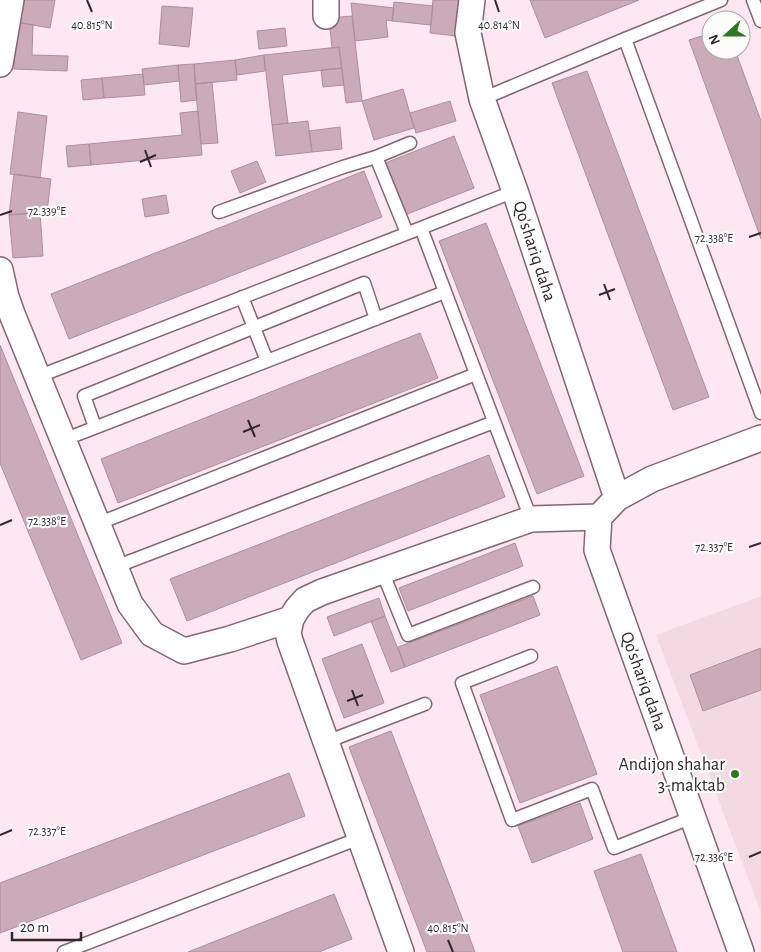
<svg xmlns="http://www.w3.org/2000/svg" width="761" height="952" font-family="'Alegreya Sans',sans-serif">
<style>
.built{fill:#f2d9e2}
.building{fill:#ccabb8;stroke:#ad8e9b}
.lines{fill:none;stroke-linecap:round;stroke-linejoin:round}
.lane-casing{stroke:#836672;stroke-width:15}
.street-casing{stroke:#836672;stroke-width:28}
.lane{stroke:#fff;stroke-width:12}
.street{stroke:#fff;stroke-width:25}
.ticks{fill:none;stroke:#32262b;stroke-width:2}
.poi-dot{fill:#2f771b;stroke:#fcfcfc;stroke-width:2}
.labels{text-anchor:middle;stroke-width:4.5;stroke-linejoin:round;paint-order:stroke}
.street-label{font-size:18px;fill:#32262b;stroke:#fcfcfc}
.poi-label{font-size:18px;fill:#32262b;stroke:#fcfcfc;text-anchor:end}
.ticks-label{font-size:12px;text-anchor:middle;fill:#32262b;stroke:#fcfcfc;stroke-width:4.5;stroke-linejoin:round;paint-order:stroke}
</style>
<rect width="100%" height="100%" fill="#fde8f1"/>
<path class="built" d="M761,596V912L656,635Z"/>
<path class="building" d="M20,0H55L50,28L16,22Z
M433,0H460L456,36L430,33Z
M530,0H639L545,38Z
M394,2L433,6L431,25L392,21Z
M351,3L394,8L392,21L386,20L388,37L355,41Z
M162,6L193,8L189,47L159,44Z
M352,16L362,101L346,103L339,47L332,48L329,18Z
M16,22L33,25L32,55L68,56L67,71L14,69Z
M285,28L287,46L259,49L257,31Z
M711,33V50H735L761,121V239L689,40Z
M339,47L342,68L282,75L288,123L272,125L264,55Z
M264,55L265,71L237,75L235,60Z
M235,60L237,80L195,84L194,64Z
M194,64L197,100L181,102L178,65Z
M178,65L179,81L144,85L142,69Z
M342,68L344,85L323,87L321,70Z
M587,71L709,397L673,410L552,83Z
M143,74L145,95L104,98L102,78Z
M102,78L104,98L83,100L81,80Z
M212,82L218,143L201,144L195,84Z
M403,89L414,128L374,140L362,101Z
M450,101L456,121L416,133L410,113Z
M198,111L202,155L91,165L89,144L182,135L180,113Z
M18,112L47,116L40,178L10,174Z
M308,121L312,152L276,156L272,125Z
M340,127L342,149L312,152L309,131Z
M454,136L474,188L405,215L385,163Z
M89,144L91,165L68,167L66,146Z
M257,161L266,182L240,193L231,171Z
M364,171L382,217L69,339L51,294Z
M14,174L51,179L47,212L9,215Z
M166,195L169,213L145,217L142,199Z
M40,212L43,256L13,258L9,215Z
M486,223L584,476L537,494L439,241Z
M420,333L438,378L118,503L101,459Z
M0,345L122,643L81,660L0,463Z
M489,455L505,497L187,621L170,579Z
M515,543L523,566L408,611L399,588Z
M533,596L540,615L405,667L398,647Z
M379,598L385,616L334,636L327,617Z
M385,616L405,667L391,672L371,621Z
M362,644L384,703L344,718L322,659Z
M761,648V690L703,711L690,675Z
M557,666L597,774L520,803L480,695Z
M391,731L475,952H427L349,747Z
M289,773L305,816L0,933V883Z
M580,803L593,839L532,863L518,826Z
M641,854L677,952H623L594,871Z
M334,894L352,939L319,952H188Z"/>
<g class="lines">
<g class="lane-casing">
<path id="lane" d="M753,0L761,21
M625,39L761,413
M482,99L625,39L721,0
M376,157L407,233
M515,191L421,228L531,519
M219,212L343,167L376,157L410,143
M242,297L267,361
M37,377L421,228
M95,427L84,396L364,283L376,319
M63,440L445,292
M97,524L476,374
M115,567L494,422
M382,571L408,635L533,587
M531,656L462,683L512,820L592,789L614,848L693,817
M326,742L425,704
M64,952L360,838"/>
</g>
<g class="street-casing">
<path id="street" d="M472,0L468,33L482,99L515,191L617,498
M326,16V0
M0,64L11,0
M0,270L6,297L12,314L130,604L152,634L184,651L230,639L291,619
M401,952L290,641L288,633L291,619L297,609L305,600L322,592L531,519L599,517
M741,952L597,550L599,517L617,498L652,479L761,438"/>
</g>
<use href="#lane" class="lane"/>
<use href="#street" class="street"/>
</g>
<path class="ticks" d="M87,0L92,12M495,0L499,12M145,150L151,167M140,162L156,155M0,215L12,211M749,237L761,233M604,284L610,300M599,295L615,289M248,420L255,437M243,432L260,425M0,525L12,520M749,547L761,543M352,690L358,706M347,701L363,695M0,835L12,830M749,857L761,852M448,940L453,952"/>
<circle class="poi-dot" cx="735" cy="774" r="5"/>
<g class="labels">
<g class="street-label">
<text transform="translate(535 251) rotate(72)" y="6">Qo'shariq daha</text>
<text transform="translate(644 681) rotate(70)" y="6">Qo'shariq daha</text>
</g>
<g class="poi-label">
<text x="725" y="770">Andijon shahar<tspan x="725" dy="21">3-maktab</tspan></text>
</g>
</g>
<g class="ticks-label">
<text x="92" y="29">40.815°N</text>
<text x="499" y="29">40.814°N</text>
<text x="47" y="215">72.339°E</text>
<text x="714" y="242">72.338°E</text>
<text x="47" y="525">72.338°E</text>
<text x="714" y="551">72.337°E</text>
<text x="47" y="835">72.337°E</text>
<text x="714" y="861">72.336°E</text>
<text x="448" y="932">40.815°N</text>
</g>
<g transform="translate(726 35) rotate(249)"><circle r="24" fill="#fcfcfc" stroke="#aba6a8"/>
<path d="M0-4L9 19L0 12L-9 19Z" fill="#2f771b"/>
<text y="-8" font-size="14" font-weight="bold" text-anchor="middle" fill="#32262b">N</text>
</g>
<path d="M12 932v8h69v-8" fill="none" stroke="#32262b" stroke-width="2.5"/>
<text x="20" y="932" font-size="15" fill="#32262b" stroke="#fcfcfc" stroke-width="4" paint-order="stroke">20 m</text>
</svg>
